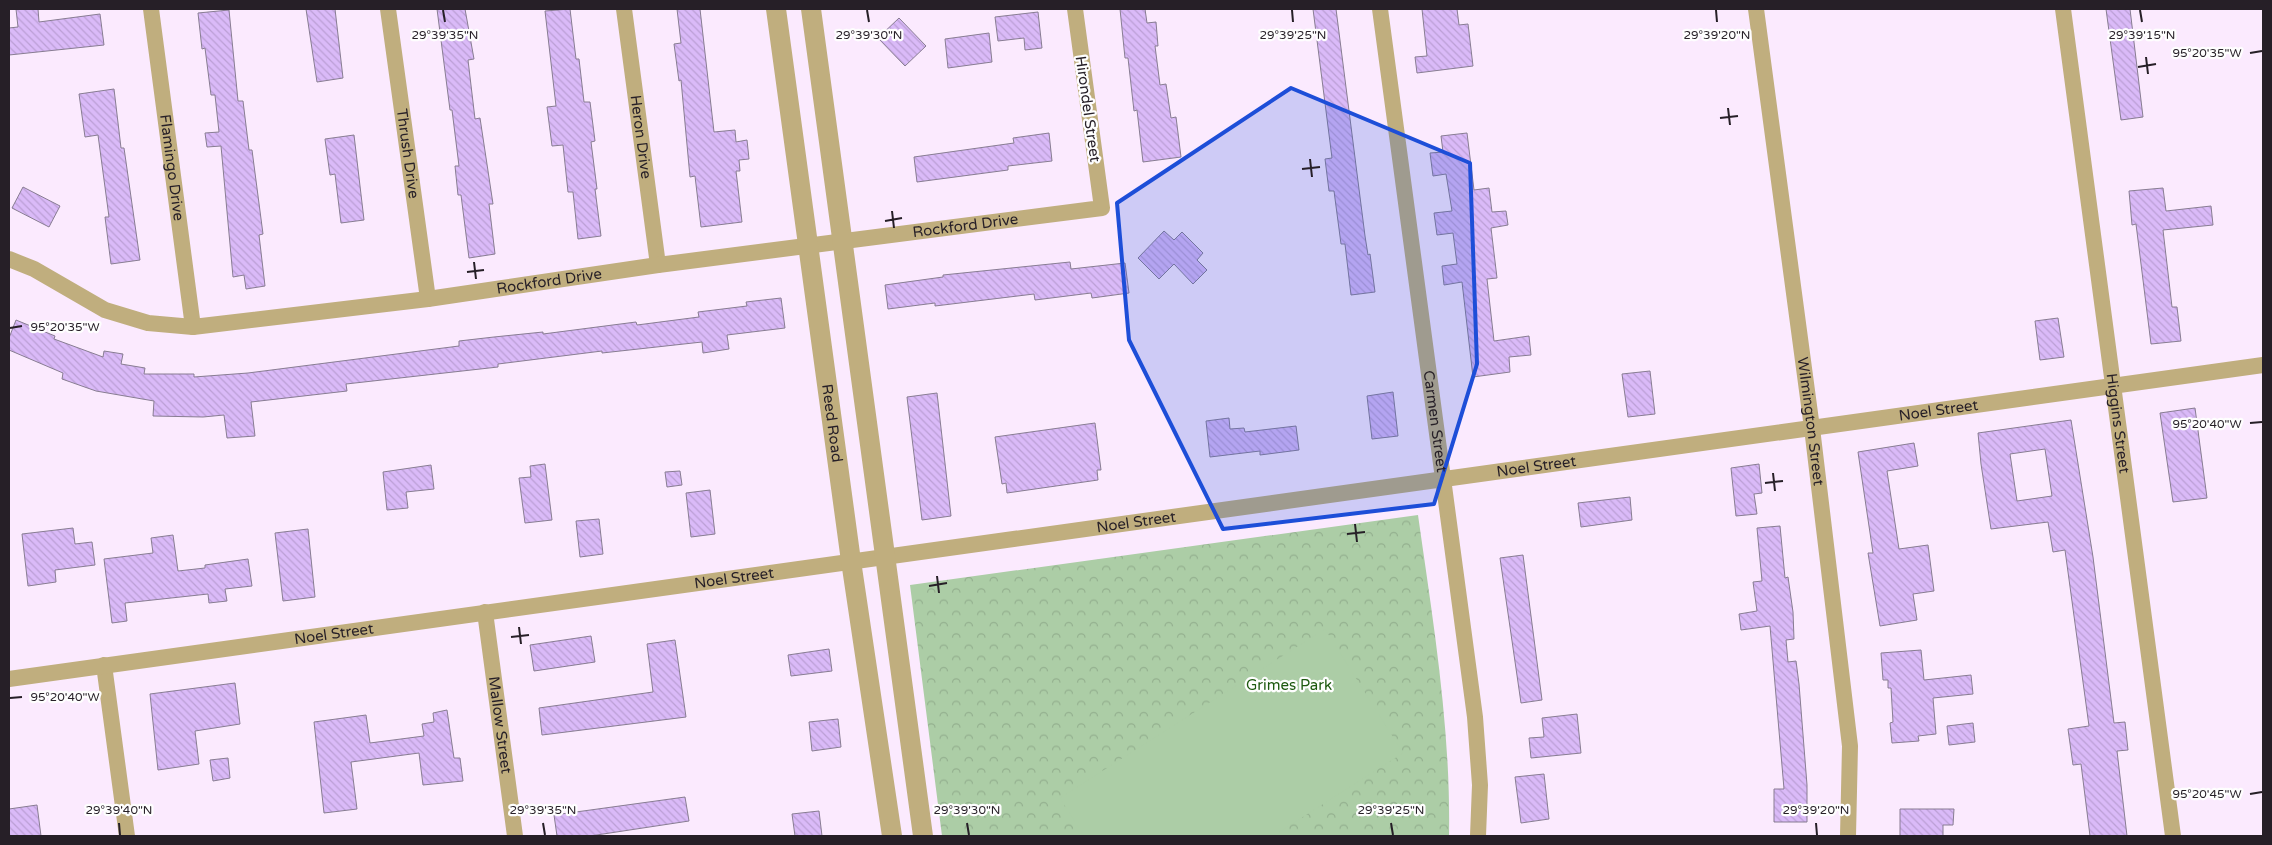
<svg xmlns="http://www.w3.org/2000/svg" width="2272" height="845" font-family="'Varela Round',sans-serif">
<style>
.park{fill:url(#park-crowns)}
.pitch{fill:#accda6}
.building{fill:url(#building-back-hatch);stroke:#887d92;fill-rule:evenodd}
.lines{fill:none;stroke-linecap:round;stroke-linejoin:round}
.minor{stroke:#c0ae7e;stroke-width:16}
.tertiary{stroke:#c0ae7e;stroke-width:20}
.marked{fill:#1d4ed8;fill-opacity:0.2;stroke:#1d4ed8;stroke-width:4;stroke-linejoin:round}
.ticks{fill:none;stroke:#261f27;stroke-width:2}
.labels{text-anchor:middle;stroke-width:4.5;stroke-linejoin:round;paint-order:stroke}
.street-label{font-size:15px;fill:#261f27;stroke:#fefefe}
.park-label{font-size:15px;fill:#1d590f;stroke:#fefefe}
.ticks-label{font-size:12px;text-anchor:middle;fill:#261f27;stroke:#fefefe;stroke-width:4.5;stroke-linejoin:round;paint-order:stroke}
</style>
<defs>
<pattern id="park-crowns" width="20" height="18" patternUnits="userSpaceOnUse" patternTransform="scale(1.25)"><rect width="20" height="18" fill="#accda6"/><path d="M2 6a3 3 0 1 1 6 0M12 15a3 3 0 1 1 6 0" fill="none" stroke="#94b08f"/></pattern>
<pattern id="building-back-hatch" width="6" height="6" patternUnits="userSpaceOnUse" patternTransform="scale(1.25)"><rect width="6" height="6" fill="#dabaf8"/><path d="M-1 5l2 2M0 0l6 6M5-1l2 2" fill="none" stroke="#bb9fd5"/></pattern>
</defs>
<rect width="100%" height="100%" fill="#fbeafe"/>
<path class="park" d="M1418,515C1433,621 1451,728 1449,836H942L910,585Z"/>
<path class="pitch" d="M1325,629L1403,753L1273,836H1084L1060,798Z"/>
<path class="building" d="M16,9H38L39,22L100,14L104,45L9,55V28L18,27Z
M306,9H335L343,78L317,82Z
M437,9H465L474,59L468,60L475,119L480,118L493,204H489L495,254L469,258L461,195H458L455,166H459L452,110H450Z
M570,9L576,59H579L584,102H590L595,141L591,142L597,189H595L601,236L578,239L573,192H568L563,145L552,146L547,107L556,106L545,11Z
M677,9H700L714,132L735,130L736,142L747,140L749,159L739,160L740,171H736L742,222L701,227L695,176L690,177L681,80L679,81L674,44L681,43Z
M1120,9H1145L1147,23L1156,22L1158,46H1155L1160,85L1166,84L1171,118L1176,117L1181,157L1143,162L1137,110L1134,111L1128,58H1125Z
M1313,9H1336L1365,236L1368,255L1370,254L1375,292L1351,295L1345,244H1341L1334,191H1329L1325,159L1332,158Z
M1422,9H1457L1459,25L1468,24L1473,66L1417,73L1415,57L1427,56Z
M2106,9H2130L2143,117L2121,120Z
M229,10L238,101H243L249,150H252L263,234L259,235L265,286L246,289L244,275L233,277L221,146L207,147L205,133L219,132L215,95H211L205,48L202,49L198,13Z
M1038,12L1042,48L1025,50L1024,38L998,41L995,17Z
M899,18L926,46L905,66L878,38Z
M989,33L992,62L948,68L945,39Z
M114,89L121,148H124L140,260L111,264L105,217H109L98,135L85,137L79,94Z
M1049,133L1052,161L1008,166V170L917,182L914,157L1014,143L1013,138Z
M1467,133L1474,190L1489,188L1492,212L1506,211L1508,225L1491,228L1497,278L1487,279L1494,341L1529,336L1531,355L1509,357L1510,372L1473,377L1462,282L1444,285L1442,266L1457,264L1453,233L1437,235L1434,213L1452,211L1446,174L1433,176L1430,153L1443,152L1441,136Z
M354,135L364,220L341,223L335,174L330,175L325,139Z
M23,187L60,206L49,227L12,208Z
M2163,188L2166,211L2211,206L2213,225L2163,230L2172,307H2177L2181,341L2151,344L2136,224L2132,225L2129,191Z
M1164,231L1174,240L1182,232L1203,253L1197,260L1207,270L1193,284L1174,264L1159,279L1138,258Z
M1070,262L1071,269L1125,263L1129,293L1092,298L1091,293L1035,300L1034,294L935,306V303L888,309L885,285L943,277V275Z
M781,298L785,328L727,335L729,349L703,353L702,342L602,353V351L498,364V367L346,384L347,391L251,402L255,436L227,438L224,415L203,417L153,416L154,401L96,391L62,379L63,373L9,350V338L16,320L55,336L54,339L103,357L104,351L123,354L121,364L145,368L144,374H194V377L248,373L459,346V341L494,337L543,332V334L636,322L637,325L699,317L698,312L747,306L746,302Z
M2058,318L2064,357L2040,360L2035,321Z
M1650,371L1655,414L1628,417L1622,374Z
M1393,392L1398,436L1372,439L1367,396Z
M937,393L951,516L922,520L907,397Z
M2195,408L2207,498L2173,502L2160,413Z
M1229,418L1230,429L1244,428L1245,432L1296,426L1299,450L1260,455V451L1210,457L1206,421Z
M2071,420L2093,557L2114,723L2125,722L2128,750L2117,751L2127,836H2090L2081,764L2073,765L2068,729L2089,726L2065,550L2053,552L2048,522L1991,529L1981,464L1978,433ZM2045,449L2052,496L2017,501L2010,454Z
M1095,423L1101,470H1097L1098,480L1007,493L1006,483L1002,484L995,437Z
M1914,443L1918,466L1887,471L1899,549L1928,545L1934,591L1913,594L1917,620L1880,626L1868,553H1873L1858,452Z
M545,464L552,520L525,523L519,478L531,477L530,466Z
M1759,464L1762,493L1754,494L1757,514L1736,516L1731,468Z
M431,465L434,489L406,492L408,508L387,510L383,472Z
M680,471L682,485L667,487L665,472Z
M710,490L715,534L691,537L686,493Z
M1630,497L1632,520L1581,527L1578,503Z
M599,519L603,554L580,557L576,521Z
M1780,526L1785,578L1788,577L1793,612L1794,639L1786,640L1788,662L1796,661L1799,684L1807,785V822H1774V789H1784L1770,626L1741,630L1739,614L1757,611L1753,582L1762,581L1757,528Z
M73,528L75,544L92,542L95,565L55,570L56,582L28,586L22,534Z
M308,529L315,597L283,601L275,533Z
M173,535L178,571L205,568V565L248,559L252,586L225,589L227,601L209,603L208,594L125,603L127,621L112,623L104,559L153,553L151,538Z
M1523,555L1542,700L1521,703L1500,558Z
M591,636L595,662L534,671L530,645Z
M675,640L686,717L542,735L539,708L653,692L647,644Z
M829,649L832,671L791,676L788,655Z
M1921,650L1924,680L1971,675L1973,694L1933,698L1936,734L1918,736L1919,741L1892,743L1890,723L1893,722L1891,688H1888V680H1883L1881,653Z
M235,683L240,724L195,731L199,764L158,770L150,694Z
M447,710L454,758H460L463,781L423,785L419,753L351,762L357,809L324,813L314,722L366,715L370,743L424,736L422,724L434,722L433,713Z
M1577,714L1581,753L1531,758L1529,738L1544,737L1542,718Z
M838,719L841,747L812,751L809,722Z
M1973,723L1975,742L1949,745L1947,726Z
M228,758L230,778L213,781L210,760Z
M1544,774L1549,819L1521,823L1515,777Z
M685,797L689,821L590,836H557L554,815Z
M37,805L41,836H9V809Z
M1900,809H1954L1953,825H1943V836H1900Z
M819,811L822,836H795L792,814Z"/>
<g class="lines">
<g class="minor">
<path id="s1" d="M151,9L193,327"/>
<path id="s2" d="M388,9L428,299"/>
<path id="s3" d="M624,9L658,265"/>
<path id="s4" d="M1380,9L1475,717L1480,785L1478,836"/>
<path id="s5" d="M1756,9L1812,428L1850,746L1848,836"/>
<path id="s6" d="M2063,9L2173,836"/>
<path id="s7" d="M9,259L34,269L105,310L148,323L193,327L428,299L658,265L1102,208L1075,9"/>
<path id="s8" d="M485,612L515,836"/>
<path d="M104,665L127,836"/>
<path id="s9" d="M9,679L2263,365"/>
</g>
<g class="tertiary">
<path id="s10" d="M776,9L851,561L892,836"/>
<path d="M811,9L923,836"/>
</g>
</g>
<path class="marked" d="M1291,88L1470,163L1477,364L1434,504L1223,529L1129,340L1117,203Z"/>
<path class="ticks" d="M443,10L445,22M867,10L869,22M1292,10L1293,22M1716,10L1717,22M2140,10L2142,22M2250,53L2262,51M2146,57L2148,74M2138,67L2156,64M1728,108L1730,125M1720,118L1738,116M1310,159L1312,177M1302,169L1320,167M892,211L894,228M885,221L902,218M474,262L476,279M467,272L484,270M10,328L22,326M2250,423L2262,422M1773,473L1775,491M1765,483L1783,481M1355,524L1357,542M1347,534L1365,532M937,576L939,593M929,586L947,583M519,627L521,644M511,637L529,635M10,698L22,697M2250,794L2262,792M119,823L120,835M543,823L545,835M967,823L969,835M1391,823L1393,835M1816,823L1817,835"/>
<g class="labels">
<g class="street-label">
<text transform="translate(1088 109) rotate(82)" y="5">Hirondel Street</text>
<text dy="5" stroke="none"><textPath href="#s3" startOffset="129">Heron Drive</textPath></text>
<text dy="5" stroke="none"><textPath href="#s2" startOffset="146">Thrush Drive</textPath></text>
<text dy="5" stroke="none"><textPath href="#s1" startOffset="160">Flamingo Drive</textPath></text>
<text dy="5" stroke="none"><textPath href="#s7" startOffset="978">Rockford Drive</textPath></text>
<text dy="5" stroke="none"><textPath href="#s7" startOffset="558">Rockford Drive</textPath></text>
<text dy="5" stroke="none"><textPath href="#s9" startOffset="1948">Noel Street</textPath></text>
<text dy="5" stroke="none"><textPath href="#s4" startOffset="416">Carmen Street</textPath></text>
<text dy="5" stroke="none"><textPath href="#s5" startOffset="416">Wilmington Street</textPath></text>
<text dy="5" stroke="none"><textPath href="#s6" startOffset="418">Higgins Street</textPath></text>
<text dy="5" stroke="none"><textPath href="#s10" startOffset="418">Reed Road</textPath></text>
<text dy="5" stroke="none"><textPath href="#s9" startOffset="1542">Noel Street</textPath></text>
<text dy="5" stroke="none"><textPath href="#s9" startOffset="1138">Noel Street</textPath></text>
<text dy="5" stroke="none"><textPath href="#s9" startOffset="732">Noel Street</textPath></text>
<text dy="5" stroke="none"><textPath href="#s9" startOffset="328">Noel Street</textPath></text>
<text dy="5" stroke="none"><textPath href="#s8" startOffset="114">Mallow Street</textPath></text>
</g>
<g class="park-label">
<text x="1289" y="690">Grimes Park</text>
</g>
</g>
<g class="ticks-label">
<text x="445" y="39">29°39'35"N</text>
<text x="869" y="39">29°39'30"N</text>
<text x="1293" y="39">29°39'25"N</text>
<text x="1717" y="39">29°39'20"N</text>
<text x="2142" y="39">29°39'15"N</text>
<text x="2207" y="57">95°20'35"W</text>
<text x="65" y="331">95°20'35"W</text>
<text x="2207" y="428">95°20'40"W</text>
<text x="65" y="701">95°20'40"W</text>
<text x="2207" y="798">95°20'45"W</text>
<text x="119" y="814">29°39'40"N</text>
<text x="543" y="814">29°39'35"N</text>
<text x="967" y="814">29°39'30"N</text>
<text x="1391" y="814">29°39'25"N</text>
<text x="1816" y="814">29°39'20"N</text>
</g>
<rect width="2272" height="845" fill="none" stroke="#261f27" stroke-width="20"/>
</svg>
